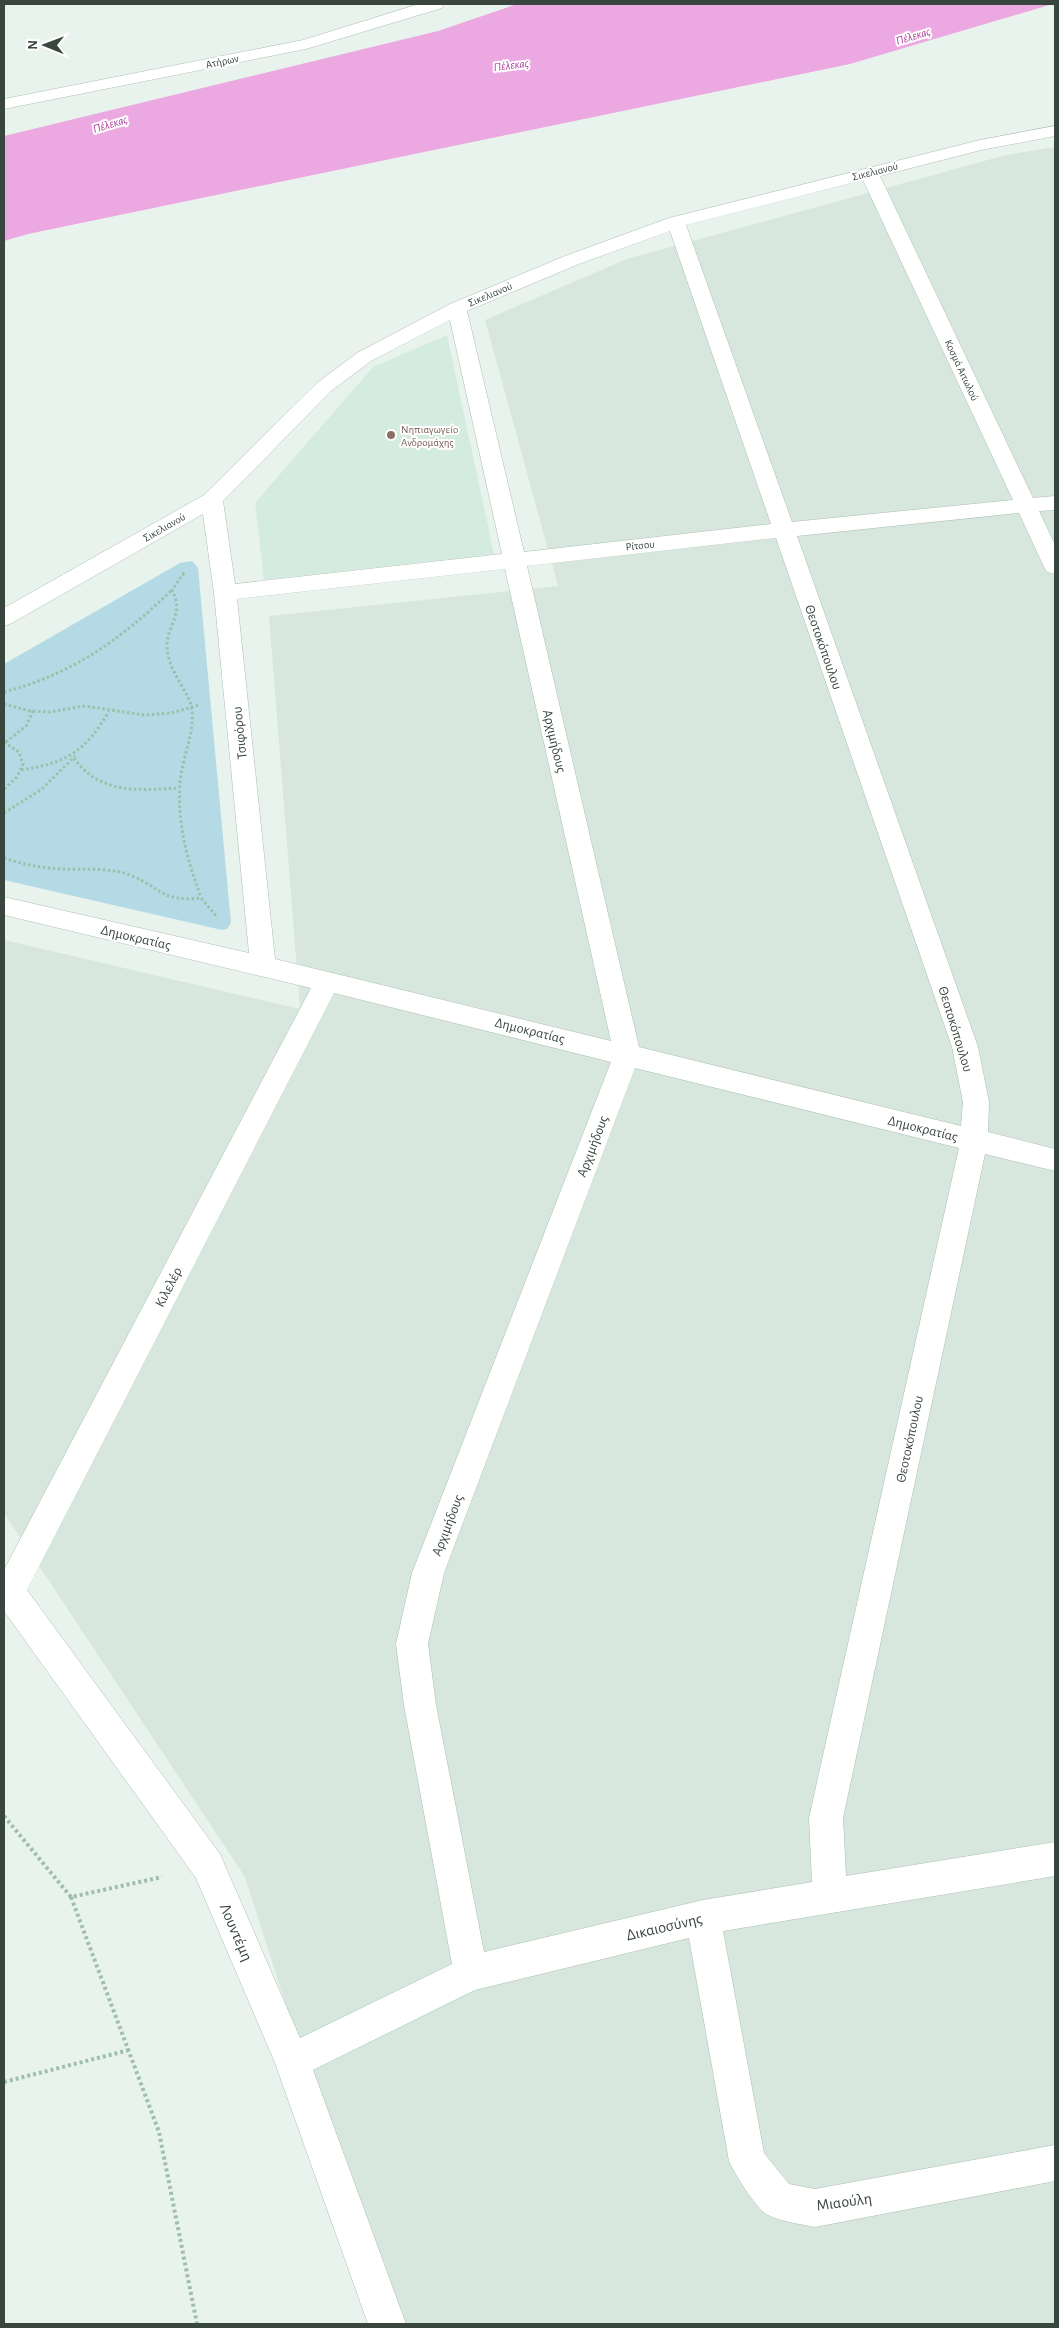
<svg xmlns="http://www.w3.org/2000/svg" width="1059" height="2328" font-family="'Alegreya Sans',sans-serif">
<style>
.residential{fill:#d7e7de}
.education{fill:#d4ebdf}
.green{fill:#b4dbe5}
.water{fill:#eca9e1}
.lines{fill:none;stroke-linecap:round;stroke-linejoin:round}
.street-casing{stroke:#acbeb3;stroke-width:1}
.path-far2{stroke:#9ebfab;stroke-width:2;stroke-dasharray:2 2;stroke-linecap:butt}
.path-far1{stroke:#9ebfab;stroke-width:3;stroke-dasharray:2.5 2.5;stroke-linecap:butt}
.path{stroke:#9ebfab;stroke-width:4;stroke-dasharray:3 3;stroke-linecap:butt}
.street{fill:#fff;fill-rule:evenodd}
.education-dot{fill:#8d6e63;stroke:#fff;stroke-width:2}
.labels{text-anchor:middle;stroke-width:4;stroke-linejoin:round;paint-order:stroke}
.far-street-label{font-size:11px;fill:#38463d;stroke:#fff}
.far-education-label{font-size:11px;fill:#785e54;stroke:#fff;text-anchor:start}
.far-water-label{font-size:12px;font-style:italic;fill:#ab3897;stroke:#fff}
.street-label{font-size:14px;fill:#38463d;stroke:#fff}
.near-street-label{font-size:16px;fill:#38463d;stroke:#fff}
</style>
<rect width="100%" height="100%" fill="#e9f3ed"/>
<path class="residential" d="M1055,147V2324H387L245,1877L4,1513V940L300,1009L269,616L558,586L485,320L627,259L1006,155Z"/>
<path class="education" d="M447,335L494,554L264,580L255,503L373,367Z"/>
<path class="green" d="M192,561L198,568L231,923L227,929L222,930L4,880V664L180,563Z"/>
<path class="water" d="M517,4H1053L850,64L28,234L4,241V136L438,31Z"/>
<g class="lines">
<g class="street-casing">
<path id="street" d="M419,4H444L442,8L306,49L4,109V99L303,40Z
M1055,126V136L981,150L880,176L1033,498L1055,496V510L1039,511L1055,545V574L1047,572L1044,567L1019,513L797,536L978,1047L989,1102L988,1132L1055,1149V1171L985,1154L843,1818L846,1876L1055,1842V1876L723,1931L764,2153L789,2184L815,2189L1055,2145V2181L815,2227C800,2224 783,2222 768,2215C757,2210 734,2173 729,2161L689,1938L475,1990L313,2070L406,2324H368L275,2063L196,1878L4,1611V1570L311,988L4,915V897L249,953L214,593L203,514L12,623L4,626V608L204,495L317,383L357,353L450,304L565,256L669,218L980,140ZM863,180L1013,500L792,522L686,225ZM670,231L771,524L524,552L467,311L579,264ZM450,320L502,554L235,584L223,501L331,391L371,361ZM776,538L952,1047L963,1102L961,1126L639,1047L527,566ZM505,569L611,1041L275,959L237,599ZM334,993L611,1062L412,1573L396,1644L404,1705L452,1964L300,2038L220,1854L27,1590ZM635,1068L959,1148L809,1818L812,1882L703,1900L484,1952L436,1705L428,1644L444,1573Z"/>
</g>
<path class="path-far2" d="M183,574L184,572"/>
<path class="path-far1" d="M184,573L172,590C185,615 166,625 167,648C169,674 191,693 192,711C194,733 184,754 181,775C175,818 187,858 201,898
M4,692C73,674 121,639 172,590
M4,704L30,711L50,712L84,706L144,715L171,713L199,705
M4,742L19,752L23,764L17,777L4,789
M6,742L26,726L33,711
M74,758C100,795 139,790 179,788
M21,770C67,763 86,751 109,711
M4,813L42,789L75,756
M4,858C22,864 41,868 61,869C83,870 109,867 130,875C162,888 160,902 201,898L217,917"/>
<path class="path" d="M4,1816L71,1897L162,1877
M71,1897L159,2132L197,2324
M4,2082L129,2050"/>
<use href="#street" class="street"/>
</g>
<circle class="education-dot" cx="391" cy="435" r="5"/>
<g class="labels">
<g class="far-street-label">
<text transform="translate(222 61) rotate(-12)" y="4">Ατήρων</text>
<text transform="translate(875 171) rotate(-14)" y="4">Σικελιανού</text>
<text transform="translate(490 294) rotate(-23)" y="4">Σικελιανού</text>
<text transform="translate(962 370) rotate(65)" y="4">Κοσμά Αιτωλού</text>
<text transform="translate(164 527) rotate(-30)" y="4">Σικελιανού</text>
<text transform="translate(640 545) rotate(-6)" y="4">Ρίτσου</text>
</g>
<g class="far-education-label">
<text x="401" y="433">Νηπιαγωγείο<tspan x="401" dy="13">Ανδρομάχης</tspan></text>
</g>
<g class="far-water-label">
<text transform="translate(913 36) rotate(-17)" y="4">Πέλεκας</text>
<text transform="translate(511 65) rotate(-7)" y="4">Πέλεκας</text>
<text transform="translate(110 124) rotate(-17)" y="4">Πέλεκας</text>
</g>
<g class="street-label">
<text transform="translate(824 647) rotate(71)" y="5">Θεοτοκόπουλου</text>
<text transform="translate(239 733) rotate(-96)" y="5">Τσιφόρου</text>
<text transform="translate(555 741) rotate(77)" y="5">Αρχιμήδους</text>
<text transform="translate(136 937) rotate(13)" y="5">Δημοκρατίας</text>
<text transform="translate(956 1029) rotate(73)" y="5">Θεοτοκόπουλου</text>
<text transform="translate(530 1030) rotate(14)" y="5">Δημοκρατίας</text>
<text transform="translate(923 1128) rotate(14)" y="5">Δημοκρατίας</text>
<text transform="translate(592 1146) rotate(-69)" y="5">Αρχιμήδους</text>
<text transform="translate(168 1287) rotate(-63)" y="5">Κιλελέρ</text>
<text transform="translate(909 1439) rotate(-78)" y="5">Θεοτοκόπουλου</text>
<text transform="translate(447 1525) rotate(-69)" y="5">Αρχιμήδους</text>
</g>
<g class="near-street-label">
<text transform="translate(664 1926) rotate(-13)" y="6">Δικαιοσύνης</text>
<text transform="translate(237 1932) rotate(67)" y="6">Λουντέμη</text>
<text transform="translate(844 2201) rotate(-8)" y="6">Μιαούλη</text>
</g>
</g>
<rect width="1059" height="2328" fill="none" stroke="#38463d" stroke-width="10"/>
<g transform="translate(45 45) rotate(271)" stroke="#ffffff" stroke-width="4" paint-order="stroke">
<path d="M0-4L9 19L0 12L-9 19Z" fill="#38463d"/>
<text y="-8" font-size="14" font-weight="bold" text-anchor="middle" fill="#38463d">N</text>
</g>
</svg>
